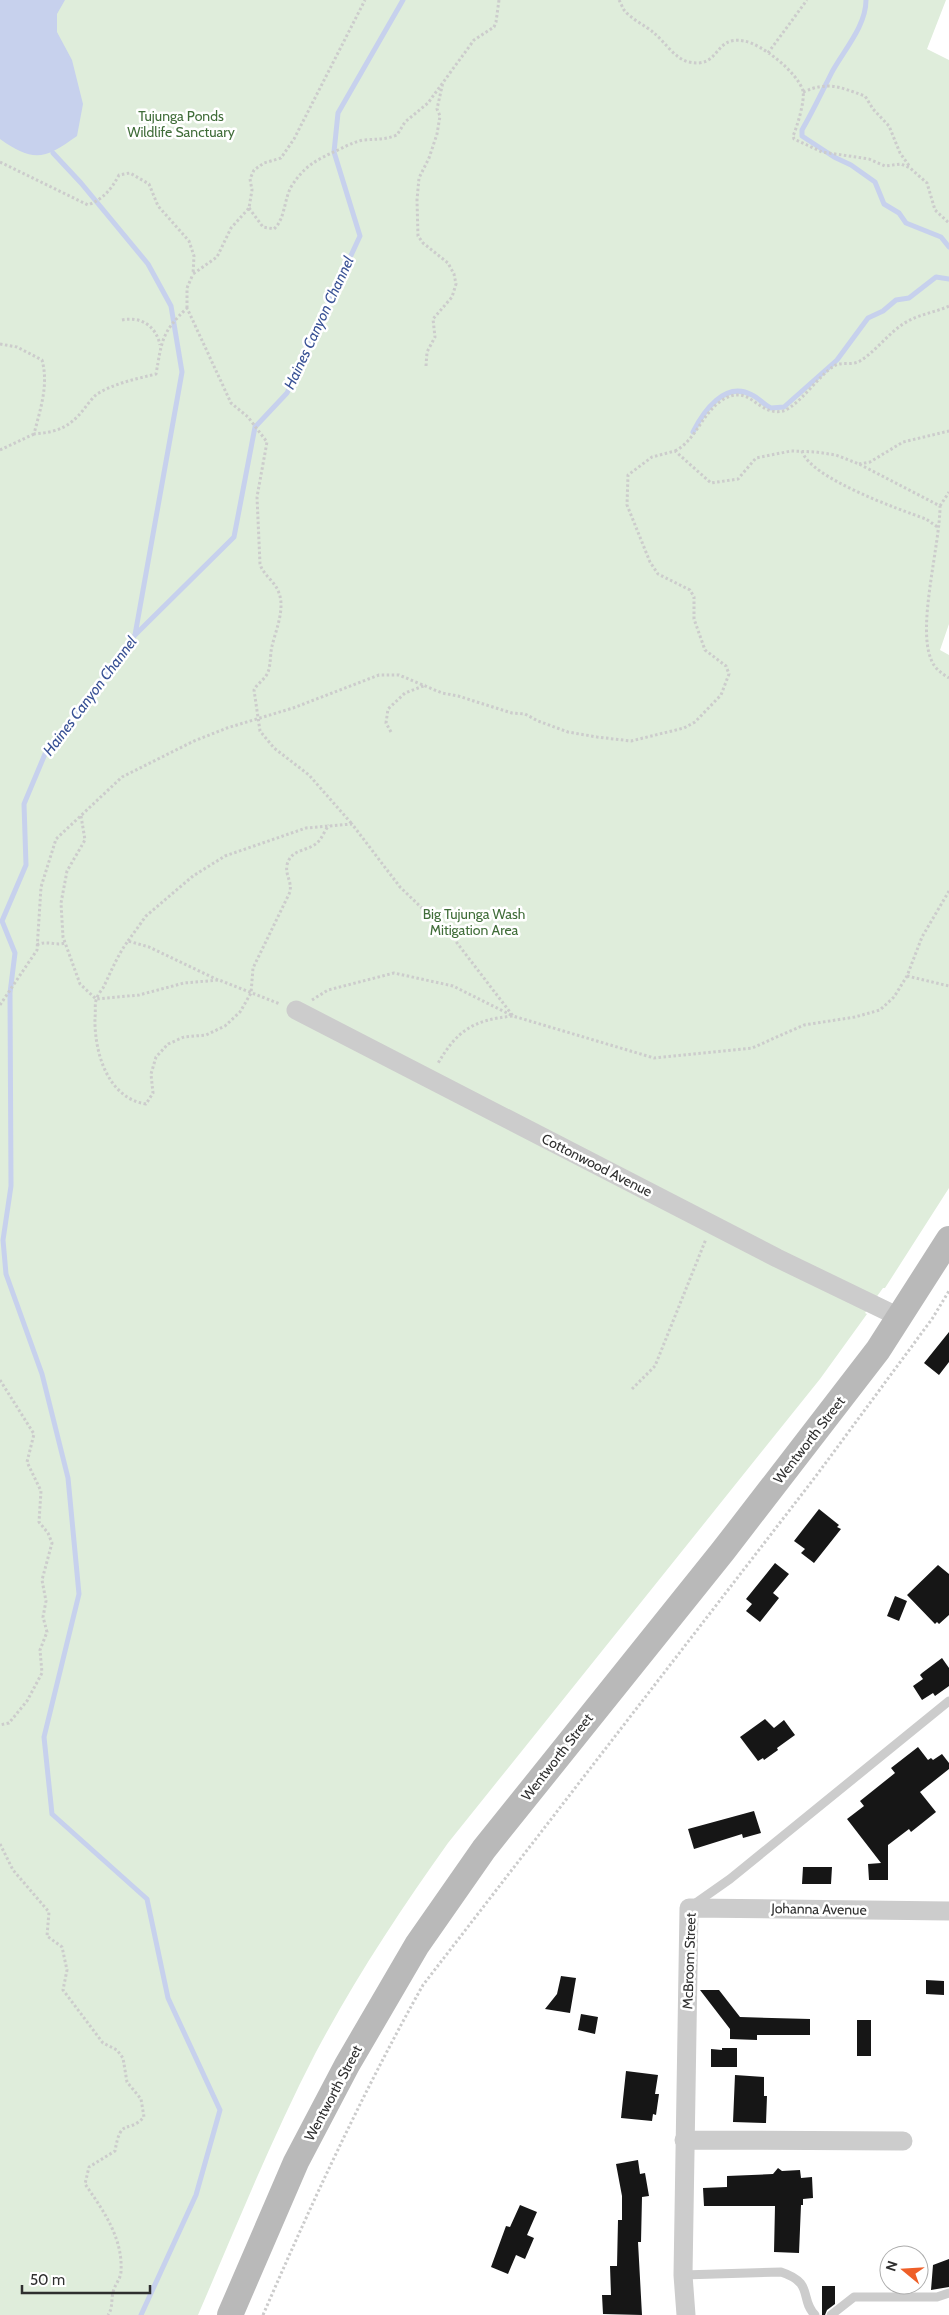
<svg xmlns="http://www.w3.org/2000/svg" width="949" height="2315" font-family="Cabin,sans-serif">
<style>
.green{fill:#dfeddb}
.water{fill:#c7d1ed}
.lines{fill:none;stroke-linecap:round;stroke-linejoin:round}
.stream{stroke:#c7d1ed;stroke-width:5}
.building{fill:#161616}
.path{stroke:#ccc;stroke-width:3;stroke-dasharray:2.5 2.5;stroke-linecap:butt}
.service{stroke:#ccc;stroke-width:9}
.minor{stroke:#ccc;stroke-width:19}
.secondary{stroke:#b9b9b9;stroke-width:26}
.labels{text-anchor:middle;stroke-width:5;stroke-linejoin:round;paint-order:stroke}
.park-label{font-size:14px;fill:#406d39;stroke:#fff}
.street-label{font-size:14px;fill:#2f2f2f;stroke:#fff}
.water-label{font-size:15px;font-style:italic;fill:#385195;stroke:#fff}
</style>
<rect width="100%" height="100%" fill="#fff"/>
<path class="green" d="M0,0H946L927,49L949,60V624L940,650L949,655V1188L885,1288H883L865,1313L867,1314L820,1379L448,1843C400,1910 355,1979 316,2052C272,2137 236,2227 198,2315H0Z"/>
<path class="water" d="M0,0H65L57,14V32L72,60L83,104L77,136C45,159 34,163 0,139Z"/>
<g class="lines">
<path class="stream" d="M866,0C866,26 844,50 832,72C822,92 813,111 802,130V136L834,157L851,165L875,182L884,204L899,213L906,223L941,237L949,247
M53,153L81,183L148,264L171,306L182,372L135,635
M693,432C703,412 725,380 752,395C759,398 764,405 771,408L784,407L837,360L868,318L883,311L896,300L909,298L936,277L949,279
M141,2315L196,2195L220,2110L168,1998L147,1899L52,1814L44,1737L79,1594L68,1478L42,1374L6,1274L3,1240L11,1186L10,993L15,953L2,921L26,865L24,804L45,754L135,635L234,537L255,427L287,393L360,236L334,152L338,113L403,0"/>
</g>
<path class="building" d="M949,1332V1362L939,1375L924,1363Z
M819,1509L839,1525L837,1527L841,1529L814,1563L801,1553L805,1549L794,1541Z
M775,1563L789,1574L773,1593L779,1598L760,1622L746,1611L752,1604L746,1599Z
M938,1565L949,1574V1615L939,1624L937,1622L935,1624L907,1595Z
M895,1596L907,1601L899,1621L887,1616Z
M942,1658L949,1668V1686L935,1696L933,1693L922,1700L913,1686L923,1679L920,1675L922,1673Z
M765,1719L774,1728L784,1720L795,1735L777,1748L778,1750L764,1760L763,1758L758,1761L740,1737Z
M918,1747L928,1760L931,1758L933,1760L942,1754L949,1763V1769L920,1792L936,1812L911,1832L909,1829L888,1845V1880H869L868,1864L881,1863L847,1819L864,1806L860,1801L895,1773L891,1768Z
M754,1811L761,1833L743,1838L742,1834L694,1849L688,1829Z
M803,1867H832L831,1884H802Z
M561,1976L576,1978L570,2013L545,2009L557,1994Z
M926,1980L944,1981V1995L926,1994Z
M700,1990H719L740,2017L810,2019V2035H757V2040L730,2039V2029Z
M581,2014L598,2017L595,2034L578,2030Z
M857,2020H871V2056H857Z
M722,2048H737V2067H711V2049L722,2050Z
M626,2071L658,2075L655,2094H659L656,2115L653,2114L652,2121L621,2118Z
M735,2075L764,2077V2096H767L766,2123L733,2122Z
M638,2160L640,2174L645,2173L649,2196L642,2197L641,2242H638L642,2315L603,2314L602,2295H611L610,2266H617L618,2220H622V2196L616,2164Z
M778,2168L782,2171L800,2170L801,2178L812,2177L813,2198L803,2199V2205H801L799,2253L774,2252L775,2206H704L703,2188L727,2187V2176L773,2174Z
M520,2205L537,2212L527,2235L534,2238L525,2259L516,2255L508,2274L491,2267L506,2226L510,2227Z
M949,2259V2287L931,2290L933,2265Z
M822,2286H835V2304L827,2310L825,2315H822Z"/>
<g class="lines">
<path class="path" d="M619,0C621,3 622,7 624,10C631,19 646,26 654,33C665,42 675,59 689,62C721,69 713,35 744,41C762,44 798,73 803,91C805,101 797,127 793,136L794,139L822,152L869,159L885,166L901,164L910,168L927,183L935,210L949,223
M768,53L807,0
M803,92C829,81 839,87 865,96L873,109L889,126L900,153L910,167
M0,162L88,205C103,199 111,190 119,175L130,173L149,184L158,206L189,241L194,256L193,274L217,257L231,228L249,208L252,190L250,179L254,170L264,163L281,158L294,139L365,0
M249,208L263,227L274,229C285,219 284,200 291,187C304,166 316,160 338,150C346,146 354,142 363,140C375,139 385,140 397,135L405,122L428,103L474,40L494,27L496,22L499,0
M187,308V288L193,274
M122,320C141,316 156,326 160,345
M0,344L17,347L42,360C49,385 40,410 34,434C57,432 69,428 84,409C88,404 92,398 97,394C115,383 136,379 156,374C162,341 161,333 187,308L231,403L248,417L267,442L257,497L260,564C263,575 275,581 279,593C285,609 276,630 272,646C270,654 271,664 268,672C265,680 257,683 254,690L260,731L274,748L309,775L352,824
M426,366L427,352L435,337L433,319L452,297L456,284L454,274L448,263L423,243L418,236L417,200L419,178L429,158L437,134L440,116L437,109L443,82
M0,450L34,434
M675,451C696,440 701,415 721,401C750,381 757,417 783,411C799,406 819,375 834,366C842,361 852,366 860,361C876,351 888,334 903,324C918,314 934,313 949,306
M802,451C810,478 898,509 926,519L939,528
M859,464L870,462L903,442L949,431
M940,506L949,492
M391,732L386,723L388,709L405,693L426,685
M81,816L85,840L67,871L61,903L63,937L80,984L96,999L139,995L184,983L219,980L280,1004
M128,941L146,916L193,876L225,856L306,828L352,824L400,887L454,939L513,1016L654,1058L752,1048L804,1025L855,1017L880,1010L894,997L907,976L922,937L949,891
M37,945C46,940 55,946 65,943
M907,976L949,986
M218,980L149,947L128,941C117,956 111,972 103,988C101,991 98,994 97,998C94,1003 96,1011 95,1017C94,1051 107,1098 146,1104L153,1093L151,1074L156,1057L168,1044L184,1037L206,1035L225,1026L240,1012L251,993L253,968L290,892C292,881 285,875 287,865C291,848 308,852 318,842C322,838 325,830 329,825
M312,1000L328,990L394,973L453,986L513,1016C473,1020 457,1030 437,1065
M0,1005L37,950L41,887L56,839L122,777L194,741L227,728L293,708L379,675H399L442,693L458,696L512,713L525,714L538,721L568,732L597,737L631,741L684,728L695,722L721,695L729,674L726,666L705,650L694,619V597L690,590L658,574L650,562L627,505L628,475L652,457L675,451L711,483L738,479L756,458L791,451L816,452L836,455L859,464L940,506C940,545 917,626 931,659C934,668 941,673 949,678
M0,1380L34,1434L27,1462L41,1491L39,1522L48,1533L52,1543L42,1580L46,1601L43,1617L47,1632L40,1650L42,1673L27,1701L9,1723L0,1725
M632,1389L655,1366L706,1239
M0,1844L13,1870L49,1912L47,1936L62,1947L67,1970L63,1990L103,2043L117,2050L123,2058L127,2082L141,2099L144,2117C127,2135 121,2116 115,2151L89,2167L85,2184C103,2210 123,2238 121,2271C121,2279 114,2285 113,2293C111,2300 113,2308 108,2315
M263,2315C312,2202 363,2092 423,1985L816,1476L932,1319L949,1291"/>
<path class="service" d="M693,1905L730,1879L949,1701
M683,2275L781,2272C815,2283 799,2299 815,2315
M831,2315L854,2297H937L949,2293"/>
<path class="minor" d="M296,1010L777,1258L899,1317
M684,2140L903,2141
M686,2315L683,2275L689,1908L949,1911"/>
<path class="secondary" d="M230,2315L296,2162L347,2065L417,1945L484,1849L723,1551L878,1350L949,1239"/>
</g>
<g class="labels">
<g class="park-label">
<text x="181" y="121">Tujunga Ponds<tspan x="181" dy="16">Wildlife Sanctuary</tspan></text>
<text x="474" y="919">Big Tujunga Wash<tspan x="474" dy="16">Mitigation Area</tspan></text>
</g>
<g class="street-label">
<text transform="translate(597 1165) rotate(27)" y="5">Cottonwood Avenue</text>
<text transform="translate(809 1440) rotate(-52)" y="5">Wentworth Street</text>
<text transform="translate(557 1757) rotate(-52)" y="5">Wentworth Street</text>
<text transform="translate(819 1909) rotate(1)" y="5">Johanna Avenue</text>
<text transform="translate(689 1961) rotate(-88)" y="5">McBroom Street</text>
<text transform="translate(333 2093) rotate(-62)" y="5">Wentworth Street</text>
</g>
<g class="water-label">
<text transform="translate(319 323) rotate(-65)" y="5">Haines Canyon Channel</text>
<text transform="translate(90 696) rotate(-53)" y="5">Haines Canyon Channel</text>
</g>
</g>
<g transform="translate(904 2270) rotate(288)"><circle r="24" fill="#ffffff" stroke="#acacac"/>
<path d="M0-4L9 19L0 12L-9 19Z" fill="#ee5f28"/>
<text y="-8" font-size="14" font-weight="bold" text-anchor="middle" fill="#2f2f2f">N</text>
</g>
<path d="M22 2285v8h128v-8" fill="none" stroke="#2f2f2f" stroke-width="2.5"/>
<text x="30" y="2285" font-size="15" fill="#2f2f2f" stroke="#ffffff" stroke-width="4" paint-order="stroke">50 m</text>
</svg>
